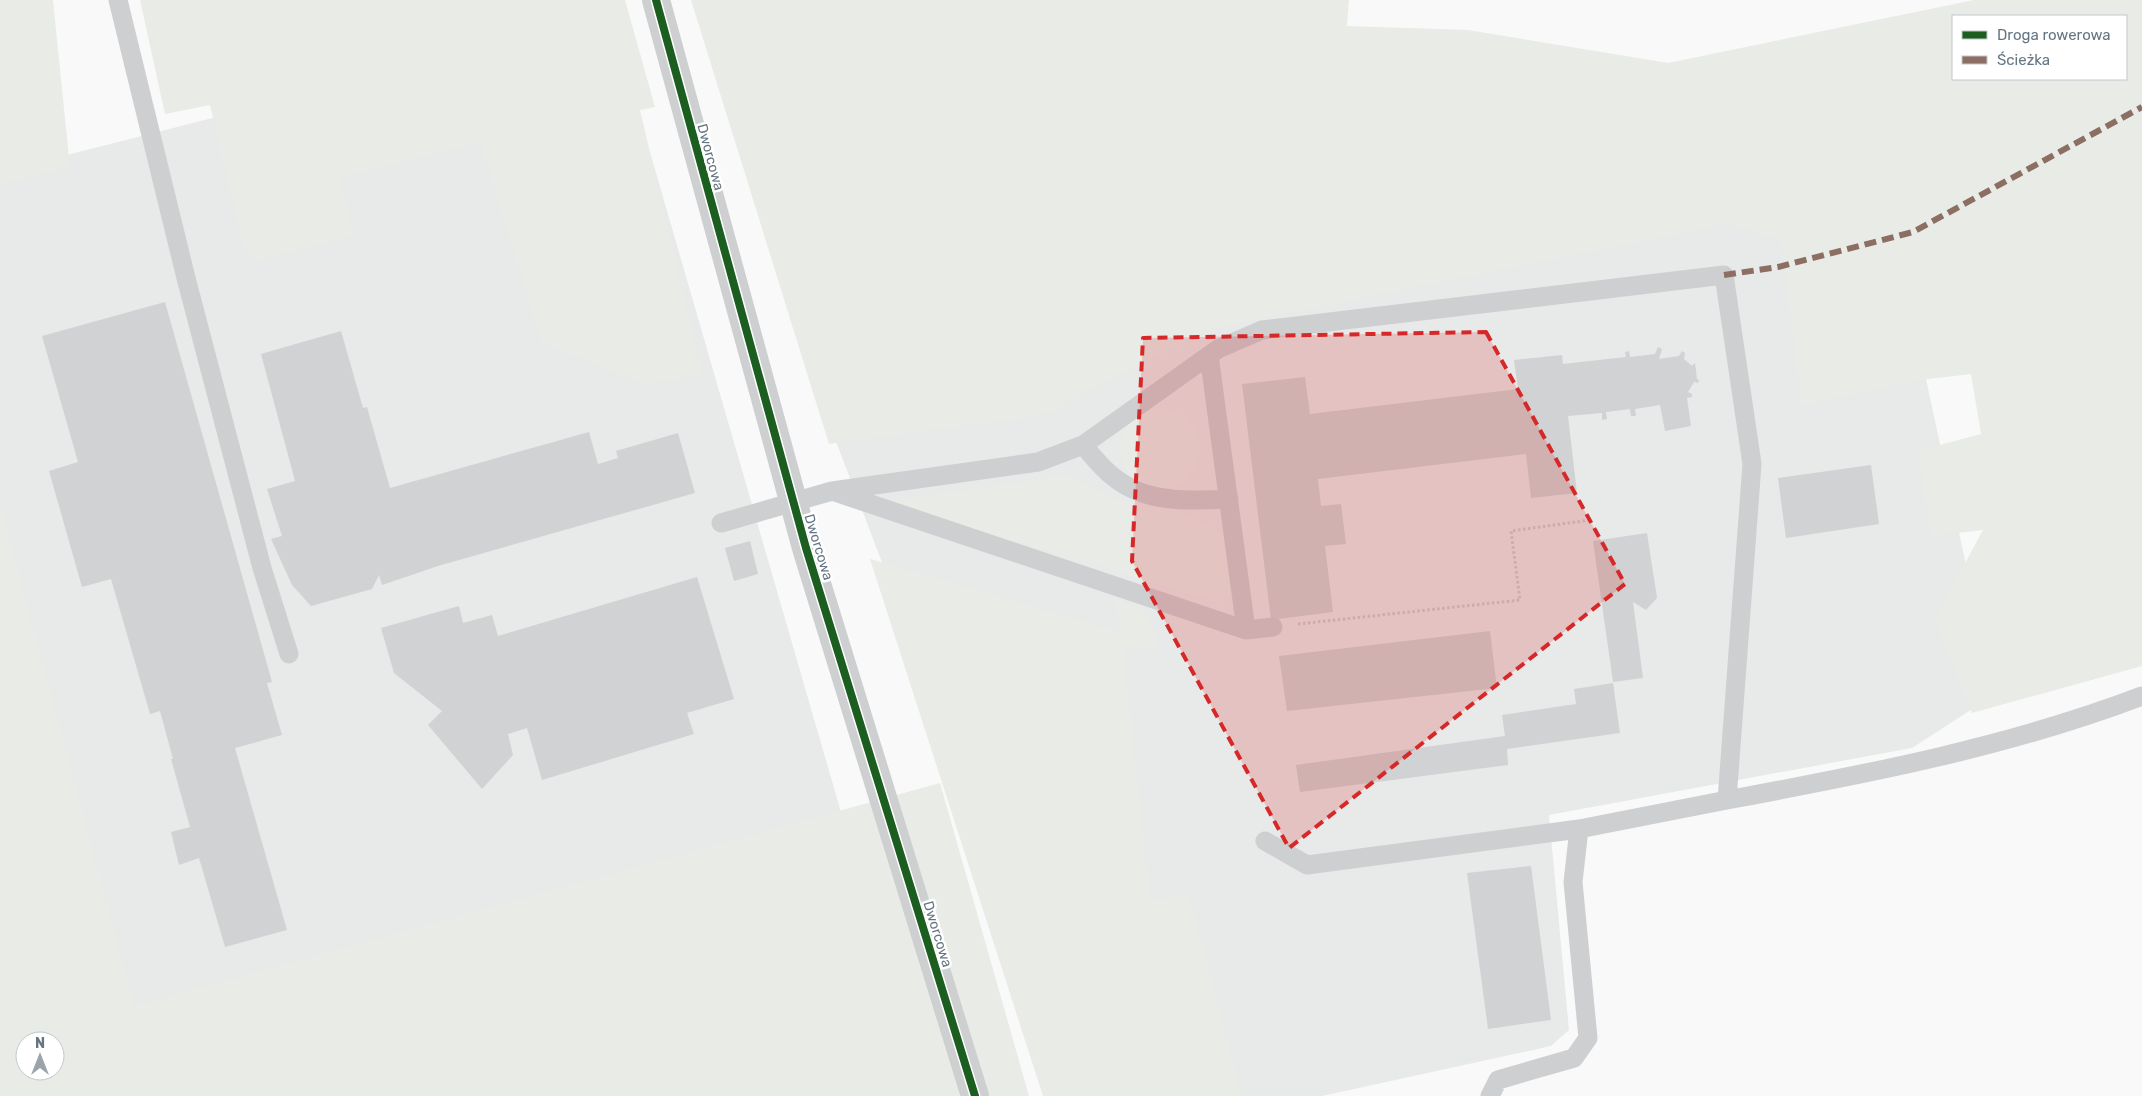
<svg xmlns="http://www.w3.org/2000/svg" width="2142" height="1096" font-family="Rubik,sans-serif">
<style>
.built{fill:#e8e9e9}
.green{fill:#e8ebe6;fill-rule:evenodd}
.building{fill:#d0d2d3}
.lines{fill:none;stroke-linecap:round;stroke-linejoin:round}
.path{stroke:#cbcccd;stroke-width:3;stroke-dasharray:2.5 2.5;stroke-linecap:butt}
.service{stroke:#cecfd0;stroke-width:19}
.minor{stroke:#cecfd0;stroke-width:28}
.quiet{stroke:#8d6e63;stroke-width:6;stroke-dasharray:12 6;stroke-linecap:butt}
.cycleway-casing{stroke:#fff;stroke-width:11}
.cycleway{stroke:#1b5e20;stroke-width:8}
.marked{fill:#d62828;fill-opacity:0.2;stroke:#d62828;stroke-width:4;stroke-dasharray:10 6;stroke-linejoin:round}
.labels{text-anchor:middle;stroke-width:5;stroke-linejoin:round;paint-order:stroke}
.street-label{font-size:14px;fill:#657683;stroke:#fff}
</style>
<rect width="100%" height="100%" fill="#f9f9f9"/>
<path class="built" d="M628,76L845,826L145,1062L0,548V172L236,112Z
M1903,107L1915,328L1994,695L1912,748L1549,815L1569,1030L1551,1046L1322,1096H1241L1144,921L891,586L832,431Z"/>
<path class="green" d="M0,0H53L70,168L0,184Z
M140,0H625L655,107L640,110L702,374L645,385L542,342L480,142L340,178L355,236L253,261L242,241L210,105L165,114Z
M691,0H1349L1347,26L1468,30L1668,63L1974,0H2142V666L1972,713L1935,619L1983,530L1931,536L1917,451L1981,434L1971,374L1921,380L1802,405L1781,240L1727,224L1209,329L1044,415L829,444ZM1953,16H2126V79H1953Z
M1120 449a40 40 0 1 1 80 0a40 40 0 1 1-80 0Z
M1066,475L1116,499L1187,515L1213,528L1226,541L1230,593L1219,602L894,505L896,500Z
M0,504L134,1006L940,783L1029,1096H0ZM25,1041H55V1071H25Z
M870,559L1121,632L1115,598C1145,607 1153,617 1159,647L1123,650L1150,899L1189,895L1241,1096H1043Z"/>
<path class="building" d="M165,302L272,682L267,683L282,735L235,748L287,930L225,947L199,858L179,865L171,832L190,827L171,759H173L160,711L150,714L111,579L82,587L49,471L78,462L42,336Z
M341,331L363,408L367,407L390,488L589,432L598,464L618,458L616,451L678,433L695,493L438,566L382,585L379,575L372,589L311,606L292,585L271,539L282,536L267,489L295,481L261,354Z
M1658,347L1662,349L1659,359L1679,356L1682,351L1685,353L1684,359L1692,366L1695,363L1697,379L1699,380L1698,383L1694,382L1688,392L1692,394V397L1687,398L1691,426L1665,431L1660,405L1635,409L1636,416H1631L1630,409L1606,412L1607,419L1602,420V413L1568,416L1577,493L1531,498L1526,454L1318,479L1321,506L1341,504L1346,544L1325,546L1333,612L1271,620L1242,384L1305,377L1310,414L1518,389L1514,360L1562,355L1563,364L1626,357L1625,352L1629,351L1630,357L1655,354Z
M1871,465L1879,524L1786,538L1778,478Z
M1647,533L1657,598L1646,610L1633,602L1643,678L1613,682L1593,541Z
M750,541L758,574L734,581L725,548Z
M697,577L734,699L687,713L694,734L542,780L527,728L508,734L513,755L482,789L428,725L442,711L394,673L381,628L459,606L463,623L492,615L498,636Z
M1490,631L1497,688L1287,711L1279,656Z
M1613,683L1620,733L1507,749L1508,765L1300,792L1296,765L1505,736L1502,715L1576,704L1574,689Z
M1531,866L1551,1020L1488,1029L1467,873Z"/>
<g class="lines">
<path class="path" d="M1298,624L1520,600L1511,531L1590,520"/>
<path class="service" d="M118,0L186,278L262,568L289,654
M1209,355L1246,630
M1083,445C1095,459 1107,474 1122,483C1152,503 1194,501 1229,499
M832,491L1038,462L1083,445L1218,349L1262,330L1724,275L1752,464L1727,800L1579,829L1307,865L1265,841
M721,523L832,491L1246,630L1273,627
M1727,800C1867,774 2008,747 2142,696
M1490,1096L1498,1080L1574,1058L1588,1038L1573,882L1579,829"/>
<path class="minor" d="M656,0L806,548L975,1096"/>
<path class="quiet" d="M1724,275L1778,267L1913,232L2142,107"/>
<g class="cycleway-casing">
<path id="cycleway" d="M656,0L806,548L975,1096"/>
</g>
<use href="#cycleway" class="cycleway"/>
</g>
<path class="marked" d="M1486,332L1625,584L1289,848L1132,561L1143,338Z"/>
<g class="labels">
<g class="street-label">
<text transform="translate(711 157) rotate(75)" y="5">Dworcowa</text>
<text transform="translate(819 547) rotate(73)" y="5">Dworcowa</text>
<text transform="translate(938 934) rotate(73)" y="5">Dworcowa</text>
</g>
</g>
<rect x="1952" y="15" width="175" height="65" fill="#ffffff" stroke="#c1c8cd"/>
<rect x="1962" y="31" width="25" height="8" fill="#1b5e20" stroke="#c1c8cd"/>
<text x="1997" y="40" font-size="15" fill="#657683">Droga rowerowa</text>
<rect x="1962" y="56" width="25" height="8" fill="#8d6e63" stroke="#c1c8cd"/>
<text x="1997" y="65" font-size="15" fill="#657683">Ścieżka</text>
<g transform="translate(40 1056)"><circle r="24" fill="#ffffff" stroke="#c1c8cd"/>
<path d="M0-4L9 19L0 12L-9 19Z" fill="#99a4ac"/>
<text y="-8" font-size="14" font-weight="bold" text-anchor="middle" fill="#657683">N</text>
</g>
</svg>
